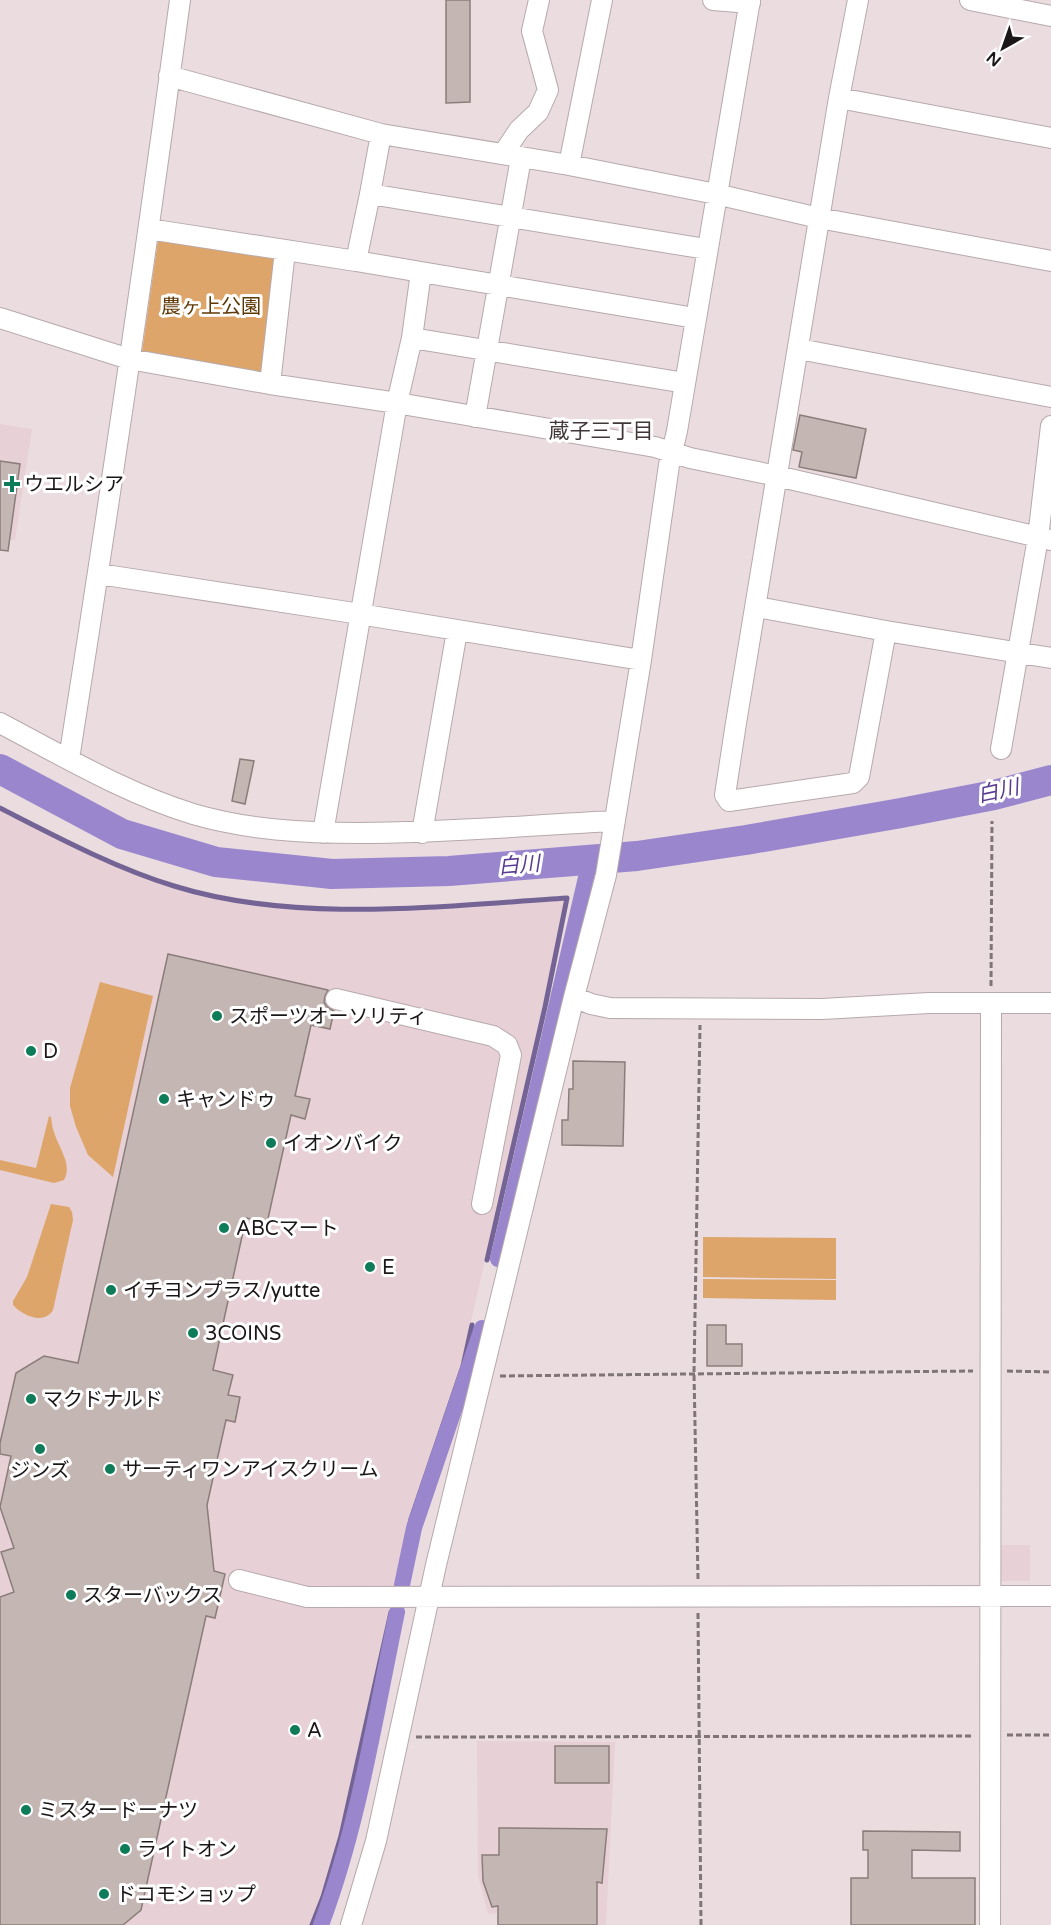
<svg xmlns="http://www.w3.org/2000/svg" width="1051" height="1925" font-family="'Varela Round','Noto Sans JP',sans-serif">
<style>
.built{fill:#e7d0d6}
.green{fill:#dda56a}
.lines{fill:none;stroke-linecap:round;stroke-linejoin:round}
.stream{stroke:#746496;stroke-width:5}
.canal{stroke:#9a86cd;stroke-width:16}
.river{stroke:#9a86cd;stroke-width:30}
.building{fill:#c4b6b3;stroke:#8a7d7a;stroke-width:1.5}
.minor-casing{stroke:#b7a9ac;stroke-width:22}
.path{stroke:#7f7577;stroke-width:3;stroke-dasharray:6 3;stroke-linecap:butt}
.minor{stroke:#fff;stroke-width:20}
.poi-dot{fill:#0e7c58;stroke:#fff;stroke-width:2}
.labels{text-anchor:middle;stroke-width:6;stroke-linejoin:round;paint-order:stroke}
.park-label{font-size:20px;fill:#5f3804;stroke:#fff}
.poi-label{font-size:20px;fill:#1b1617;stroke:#fff;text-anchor:start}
.neighbourhood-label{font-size:21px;fill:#413638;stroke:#fff}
.water-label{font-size:21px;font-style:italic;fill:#593b91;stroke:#fff}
</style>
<rect width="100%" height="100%" fill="#eadcdf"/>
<path class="built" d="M0,424L32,429L15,540L0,538Z
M0,810L114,865L173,888L226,900L291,909L400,910L564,900L543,1007L461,1365L409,1518L339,1836L321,1897L310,1925H0Z
M996,1545H1030V1581H996Z
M477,1741L615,1742L606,1925H497V1913L488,1914L478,1875Z"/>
<path class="green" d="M158,240L280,259L262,372L142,352Z
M100,982L153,996L113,1177L88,1155L76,1127L70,1106V1088Z
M49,1116L51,1117C52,1122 52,1128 54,1132C58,1147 73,1164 64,1180L54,1183L0,1170V1160L36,1168Z
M51,1204L69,1207L72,1212L73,1220L53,1310C44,1325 23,1316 13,1305V1301L27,1277Z
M703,1237L836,1238V1279L703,1277Z
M703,1279L836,1280V1300L703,1298Z"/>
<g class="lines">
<path class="stream" d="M0,808C55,836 115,868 174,886C296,924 441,906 567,898L545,1007L487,1260
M397,1585L411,1519L463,1366L472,1325
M312,1925L323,1897L341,1836L391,1612"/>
<path class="canal" d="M498,1259L590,860
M402,1585L414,1528L482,1328
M321,1925C359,1824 375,1717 397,1612"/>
<path class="river" d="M0,769L122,834L216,862L332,874L449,871L637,856L746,840L901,813L994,795L1051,780"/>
</g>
<path class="building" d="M446,0H470V102L446,103Z
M800,415L866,429L856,478L799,467L802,452L793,450Z
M0,461L20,464L8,551L0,550Z
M240,759L254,761L245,804L232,801Z
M168,954L328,990L325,996L324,1002L327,1007L334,1011L330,1029L311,1025L295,1096L310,1099L305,1119L291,1115L267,1223L246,1218L213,1370L233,1375L228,1395L240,1397L235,1422L226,1420L207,1505L214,1571L225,1574L215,1618L206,1616L141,1910L123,1925H0V1597L14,1592L1,1552L14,1548L0,1507L11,1456L0,1454V1443L16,1373L44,1356L78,1363Z
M573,1061L625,1062L623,1146L562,1145V1120H568L569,1089H573Z
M707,1325H726V1344H742V1366H707Z
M555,1746H609V1783H555Z
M499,1828L607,1829L602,1883L597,1882V1925H498V1906L492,1907L483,1881L482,1855H499Z
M863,1831L960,1832V1851L912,1850V1878H975V1925H851V1878H868V1850H863Z"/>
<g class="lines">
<g class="minor-casing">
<path id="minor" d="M713,0L750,3
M858,0L839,98L736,723L725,795L729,801L853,783L859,777L886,631
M970,0L1051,16
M169,76L381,134L569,165L716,194L819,218L1051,261
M839,98L1051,138
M381,134L370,194L706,249
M503,154L519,130L538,112L548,90L532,31L539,0
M569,165L602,0
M370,194L356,261L421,272
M149,229L356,261
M0,318L129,359L270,384L397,403L655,447L690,458L777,476L1051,540
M412,338L421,272L695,318
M799,349L1051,397
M270,384L285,251
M475,417L521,158
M99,574L341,611L641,660
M757,607L886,631L1051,658
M0,723C63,756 125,793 193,814C248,830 304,833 360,833C446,833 530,825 615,821
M1001,749L1038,538L1051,426
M69,759C109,506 146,253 180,0
M323,833L397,403L412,338L685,383
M422,833L457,631
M574,997L591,1004L610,1008L822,1009L929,1003H1051
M336,999L493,1036L507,1045L511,1055L482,1204
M239,1580L307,1597L1051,1596
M351,1925L376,1841L436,1565L574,997L606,875L641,660L669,465L677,431L750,0
M990,1925L991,1003"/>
</g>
<path class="path" d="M991,986L992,821
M1007,1371L1051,1372
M500,1376L973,1371
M698,1579L694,1373L700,1025
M698,1613L701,1925
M1007,1735H1051
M416,1737L974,1736"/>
<use href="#minor" class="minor"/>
</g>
<g class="poi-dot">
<path d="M9 475h6v6h6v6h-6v6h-6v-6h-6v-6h6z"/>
<circle cx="217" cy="1016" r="6"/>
<circle cx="31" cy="1051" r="6"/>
<circle cx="164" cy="1099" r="6"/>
<circle cx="271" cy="1143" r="6"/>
<circle cx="224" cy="1228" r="6"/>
<circle cx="370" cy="1267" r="6"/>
<circle cx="111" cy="1290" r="6"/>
<circle cx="193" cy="1333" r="6"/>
<circle cx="31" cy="1399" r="6"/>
<circle cx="40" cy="1449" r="6"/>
<circle cx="110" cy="1469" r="6"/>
<circle cx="71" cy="1595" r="6"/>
<circle cx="295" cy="1730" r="6"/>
<circle cx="26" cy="1810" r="6"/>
<circle cx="125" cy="1849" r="6"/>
<circle cx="104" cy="1894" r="6"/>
</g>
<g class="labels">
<g class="park-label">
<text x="211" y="313">農ヶ上公園</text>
</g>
<g class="poi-label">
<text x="24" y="491">ウエルシア</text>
<text x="229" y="1023">スポーツオーソリティ</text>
<text x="43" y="1058">D</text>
<text x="176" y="1106">キャンドゥ</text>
<text x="283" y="1150">イオンバイク</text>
<text x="236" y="1235">ABCマート</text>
<text x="382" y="1274">E</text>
<text x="123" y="1297">イチヨンプラス/yutte</text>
<text x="205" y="1340">3COINS</text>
<text x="43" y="1406">マクドナルド</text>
<text x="122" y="1476">サーティワンアイスクリーム</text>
<text x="40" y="1477" text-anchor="middle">ジンズ</text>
<text x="83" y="1602">スターバックス</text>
<text x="307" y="1737">A</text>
<text x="38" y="1817">ミスタードーナツ</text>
<text x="137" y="1856">ライトオン</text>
<text x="116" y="1901">ドコモショップ</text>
</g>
<g class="neighbourhood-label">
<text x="601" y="438">蔵子三丁目</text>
</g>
<g class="water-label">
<text transform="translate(998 791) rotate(-12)" y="7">白川</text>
<text transform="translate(519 865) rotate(-5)" y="7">白川</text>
</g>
</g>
<g transform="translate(1003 48) rotate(220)" stroke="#ffffff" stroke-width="4.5" paint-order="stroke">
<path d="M0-4.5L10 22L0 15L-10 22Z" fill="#1b1617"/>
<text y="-9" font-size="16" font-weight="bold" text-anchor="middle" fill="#1b1617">N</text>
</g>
</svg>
